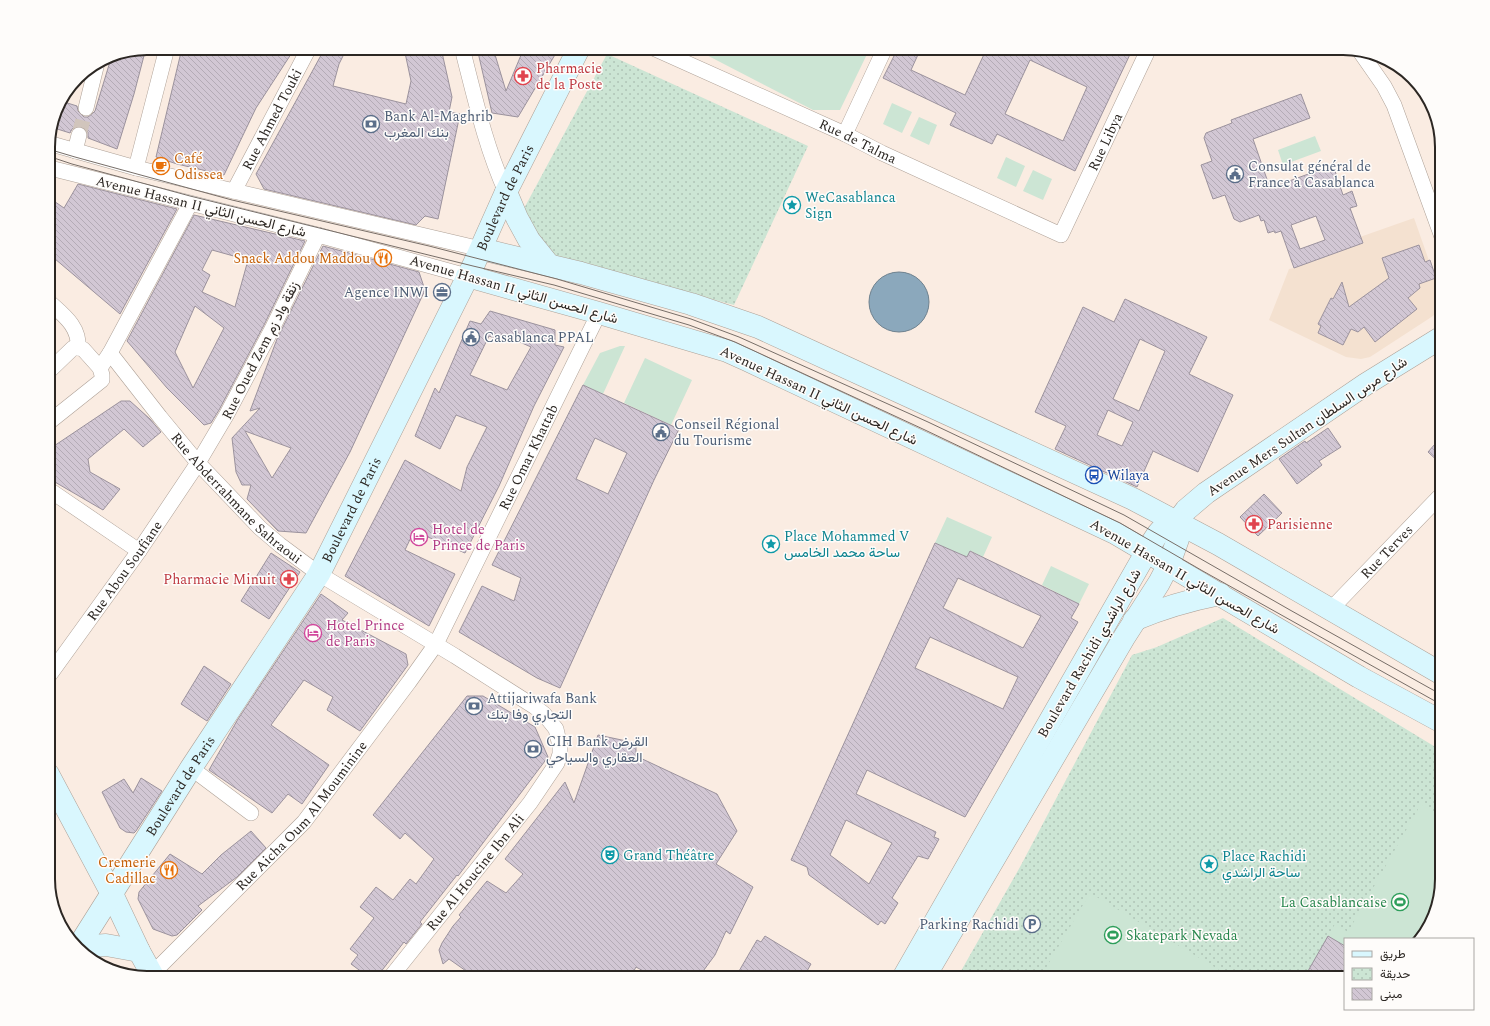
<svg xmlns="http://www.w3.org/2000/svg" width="1490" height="1026" font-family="Spectral,Vazirmatn,serif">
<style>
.built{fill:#f4e1d0}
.park{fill:url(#park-dots)}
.garden{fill:#cce5d4}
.water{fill:#8ba8bc;stroke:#6e818e}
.building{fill:url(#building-back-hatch);stroke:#9b929d;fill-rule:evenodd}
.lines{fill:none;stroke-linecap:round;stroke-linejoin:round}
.street-tunnel{stroke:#d1c5bc;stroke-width:15;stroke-dasharray:15 8;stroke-linecap:butt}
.street-casing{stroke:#aea197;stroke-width:16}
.secondary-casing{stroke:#aea197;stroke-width:23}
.street{stroke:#fff;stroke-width:15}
.secondary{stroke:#d9f7fe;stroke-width:22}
.tram{stroke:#776e68;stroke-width:1}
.labels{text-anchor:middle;stroke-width:3;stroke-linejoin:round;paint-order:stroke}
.health-label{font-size:14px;fill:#be3a42;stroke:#fefcfa;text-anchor:start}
.service-label{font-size:14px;fill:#4e5e75;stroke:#fefcfa;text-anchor:start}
.street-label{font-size:14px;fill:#2c2723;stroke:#fefcfa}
.food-label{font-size:14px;fill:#c56008;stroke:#fefcfa;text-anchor:end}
.culture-label{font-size:14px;fill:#0d838f;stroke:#fefcfa;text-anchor:start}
.transit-label{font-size:14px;fill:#164399;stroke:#fefcfa;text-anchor:start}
.hotel-label{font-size:14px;fill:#b23c85;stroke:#fefcfa;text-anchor:start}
.leisure-label{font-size:14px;fill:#27864d;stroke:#fefcfa;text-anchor:end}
.rim{fill:none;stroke:#2c2723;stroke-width:2}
</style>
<defs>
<pattern id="park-dots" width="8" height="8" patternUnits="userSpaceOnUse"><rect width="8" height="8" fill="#cce5d4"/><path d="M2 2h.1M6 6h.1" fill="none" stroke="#afc4b6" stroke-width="1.8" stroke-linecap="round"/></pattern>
<pattern id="building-back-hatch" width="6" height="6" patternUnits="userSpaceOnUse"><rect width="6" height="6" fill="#d2c7d4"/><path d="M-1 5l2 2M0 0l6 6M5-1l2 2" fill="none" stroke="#b4abb6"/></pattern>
</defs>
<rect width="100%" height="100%" fill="#faece2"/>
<path class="built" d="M1414,218L1439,289L1440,300L1438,310L1433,316L1370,357L1361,359L1346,357L1269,320L1289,269L1294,268L1362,243L1360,237Z"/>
<path class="park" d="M607,54L808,146L734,305L549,256L521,214Z
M1223,618L1442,751V880L1425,934L1420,939H1345L1344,978H957L1020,867L1132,655L1157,647Z"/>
<path class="garden" d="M693,48H870L840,110H813Z
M892,103L912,112L902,133L883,124Z
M919,117L937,125L929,145L910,136Z
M1315,136L1321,151L1283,165L1278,150Z
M1006,157L1025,166L1016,187L997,178Z
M1033,170L1052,179L1043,200L1023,191Z
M620,346H625L603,394L583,385L600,353Z
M645,358L692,380L671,425L624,403Z
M947,517L992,537L983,557L971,551L967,557L935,543Z
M1051,566L1089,584L1079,604L1042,585Z
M1421,804L1442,817V880L1425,934L1420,939H1345V978H1304L1335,924L1348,932Z
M1090,893L1233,978H1040Z"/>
<path class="water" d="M869 302a30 30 0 1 1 60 0a30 30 0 1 1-60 0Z"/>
<path class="building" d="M146,48L134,94L117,149L88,138V132L82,126H76L72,129L70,133L51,127L56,109L61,101L77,106L78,111L84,117H88L92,114L95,111L112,55Z
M182,48H295L256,108L224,175L177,164L156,157Z
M325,48H347L339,64L333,86L406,104L411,81L404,48H441L452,97L449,112L460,114L438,219L425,216L416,225L264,189L256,174Z
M477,48H493L506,91L524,48H559L518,117L492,113Z
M898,48H921L911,70L965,95L987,48H1074L1089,55L1093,48H1133L1075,171L997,134L992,144L950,125L956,113L883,78ZM1030,60L1087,87L1063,141L1005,114Z
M1301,94L1310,118L1253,139L1270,188L1333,165L1343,195L1352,191L1357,206L1350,208L1363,243L1294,268L1281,231L1275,233L1274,231L1268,233L1264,220L1261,221L1259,215L1240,222L1234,219L1225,195L1213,199L1201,165L1212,161L1204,138L1206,133L1232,123L1231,120ZM1316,216L1325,240L1300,249L1291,225Z
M78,184L177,209L120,314L48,253V197L64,208Z
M194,215L305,241L264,325L219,410L211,423L204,425L167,388L127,341ZM212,250L248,260L235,307L202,292L210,275L202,270ZM195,306L224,328L193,388L175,352Z
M1419,245L1425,262L1430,260L1436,278L1419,284L1420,288L1408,298L1417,309L1375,342L1364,327L1358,332L1351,329L1343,345L1318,333L1321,326L1318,324L1331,298L1333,299L1342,282L1349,307L1389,278L1382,258Z
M323,246L419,272L425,290L350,452L306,533L278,531L247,499L251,485H242L236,472L232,438L260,408L250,411L277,339ZM245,431L291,448L272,478Z
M1125,299L1207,337L1189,374L1233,395L1198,472L1153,451L1137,487L1055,449L1066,426L1035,412L1083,307L1114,322ZM1140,339L1165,351L1139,411L1113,399ZM1108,410L1133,422L1122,446L1097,435Z
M490,311L555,330V345L564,347L534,406L499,486L465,553L414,531L405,550L455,574L429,626L345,576L405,460L461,491L467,467L487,427L456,415L440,449L415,436L435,388L439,393L470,321L481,324ZM502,334L531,347L507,390L470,375L489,336L497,339Z
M583,385L679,429L654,480L560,688L537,678L459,632L482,586L514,601L521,578L492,565ZM595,438L627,453L608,494L576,479Z
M121,401H130L150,419L161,432L143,447L124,429L88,459L90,472L120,489L103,510L48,478V450Z
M1328,428L1341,447L1319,461L1322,465L1297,484L1279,459L1305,441L1306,443Z
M1442,436V465L1428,452Z
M1264,494L1282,513L1258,536L1240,517Z
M935,543L967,557L970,551L1079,604L1071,618L1078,622L965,817L867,770L856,794L936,832L934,837L939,839L928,859L918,856L892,898L898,903L885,924L881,921L878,925L809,875L807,867L791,860ZM958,578L1041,616L1023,648L943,608ZM930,637L1018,677L1003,709L915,668ZM846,820L892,843L869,884L830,855Z
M271,553L300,572L269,619L241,601Z
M321,594L348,613L342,620L406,654L408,665L360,731L327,710L333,697L304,680L271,725L329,765L302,804L288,794L272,813L209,770L238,719Z
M204,666L231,684L207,721L181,704Z
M467,696H483L535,727L548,757L458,876L457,875L420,922L422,924L406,944L404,942L376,978H370L351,964L358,955L350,949L374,918L360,907L376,887L393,900L410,879L416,884L434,859L405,833L400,839L373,815Z
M598,735L636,743V756L717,794L737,831L716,864L753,887L730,934L726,931L715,955L698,978H656L636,967L630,978H476L449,959L443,964L439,950L442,943L453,926L461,917L459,915L487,881L506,893L523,874L505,859L565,782L574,803Z
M141,778L162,791L136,831L134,833L126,832L120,828L102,792L124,779L133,793Z
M251,831L266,848L237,877L198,906L202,910L177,935L172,936L153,929L138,899L139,892L170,854L202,874L221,855Z
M765,936L811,964L803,978H788L776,971L773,978H735L757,940L761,942Z
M1328,936L1345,946V978H1304Z"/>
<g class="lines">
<path class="street-tunnel" d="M79,135L86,108"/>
<g class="street-casing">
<g id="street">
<path d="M462,48C475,98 485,145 506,192"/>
<path id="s1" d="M653,48L845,134L882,153L1061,235L1149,48"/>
<path d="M1361,53L1384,86L1394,105L1442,237"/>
<path d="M86,108L97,63"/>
<path d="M845,134L885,48"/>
<path d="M48,143L136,168L481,249"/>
<path d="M75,151L79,135"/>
<path d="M136,168L167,48"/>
<path d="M54,169L318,235L467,276"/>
<path id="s2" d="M234,191L309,48"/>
<path d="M48,301C62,314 80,326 78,348"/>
<path id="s3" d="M110,353L160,417L198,463L260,528L280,545L319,574L455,656L535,707L544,714L556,729L560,746V754L557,763L530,803L390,978"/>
<path d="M100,368L110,353L190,204"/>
<path d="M48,372L73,348H78L83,349L100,368L102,375V380L48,423"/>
<path d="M48,489L139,551"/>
<path id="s4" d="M1331,609L1442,494"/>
<path id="s5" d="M48,677L139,551L198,463L227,414L272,329L318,235"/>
<path d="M191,768L251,813"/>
<path id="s6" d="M152,974L304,822L409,682L436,644L599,313"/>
</g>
</g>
<g class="secondary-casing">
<g id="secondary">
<path d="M506,192L517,218L529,240L549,265"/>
<path d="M481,249L581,273L691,304L758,327L1133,499L1218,544L1442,674"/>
<path d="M467,276L599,313L727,351L747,360L1115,533L1359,677L1442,722"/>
<path d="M1177,522L1186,510L1206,493L1366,384L1442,337"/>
<path d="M1134,620C1162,608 1190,600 1220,594"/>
<path d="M48,774L112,894L139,951L154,978"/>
<path id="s7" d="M78,947L191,768L319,574L473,266L506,192L579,48"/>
<path d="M79,947L106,945L139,951"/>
<path d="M903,978L1147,551C1155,538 1160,525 1177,522"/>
<path d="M924,978L1125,636L1159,583L1169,564L1178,539L1177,522"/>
</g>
</g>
<use href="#street" class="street"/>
<use href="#secondary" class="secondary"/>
<path class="tram" d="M48,149L75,157L232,200L429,246L557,279L691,319L739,337L928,422L1124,515L1290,610L1442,695
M48,156L72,164L190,196L473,266L554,285L689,325L735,342L925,430L1120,523L1201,570L1442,705"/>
</g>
<defs>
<g id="pharmacy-ring" transform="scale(0.9)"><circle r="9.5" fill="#fefcfa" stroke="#e0444e" stroke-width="1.5"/><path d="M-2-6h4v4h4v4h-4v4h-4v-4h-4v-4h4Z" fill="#e0444e"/></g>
<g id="bank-ring" transform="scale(0.9)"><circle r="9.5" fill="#fefcfa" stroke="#5c6f8a" stroke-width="1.5"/><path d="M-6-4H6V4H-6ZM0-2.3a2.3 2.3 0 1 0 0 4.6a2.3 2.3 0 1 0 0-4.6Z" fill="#5c6f8a"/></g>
<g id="cafe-ring" transform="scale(0.9)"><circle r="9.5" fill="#fefcfa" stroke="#e8710a" stroke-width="1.5"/><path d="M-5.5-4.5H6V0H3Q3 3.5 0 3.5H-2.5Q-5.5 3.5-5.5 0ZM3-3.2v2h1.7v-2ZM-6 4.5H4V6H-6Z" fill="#e8710a"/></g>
<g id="civic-ring" transform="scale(0.9)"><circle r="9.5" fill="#fefcfa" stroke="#5c6f8a" stroke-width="1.5"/><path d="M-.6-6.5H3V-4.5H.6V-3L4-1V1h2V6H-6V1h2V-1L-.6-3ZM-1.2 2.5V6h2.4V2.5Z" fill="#5c6f8a"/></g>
<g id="sight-ring" transform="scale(0.9)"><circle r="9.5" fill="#fefcfa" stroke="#0f9aa8" stroke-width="1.5"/><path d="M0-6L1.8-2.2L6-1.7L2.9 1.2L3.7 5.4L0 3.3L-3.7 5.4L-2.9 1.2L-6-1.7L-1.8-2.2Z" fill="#0f9aa8"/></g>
<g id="restaurant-ring" transform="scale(0.9)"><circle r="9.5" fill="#fefcfa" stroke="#e8710a" stroke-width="1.5"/><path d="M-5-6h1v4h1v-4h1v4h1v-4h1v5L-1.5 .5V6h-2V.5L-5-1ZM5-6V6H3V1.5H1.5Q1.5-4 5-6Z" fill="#e8710a"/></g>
<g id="office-ring" transform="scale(0.9)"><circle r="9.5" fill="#fefcfa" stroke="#5c6f8a" stroke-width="1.5"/><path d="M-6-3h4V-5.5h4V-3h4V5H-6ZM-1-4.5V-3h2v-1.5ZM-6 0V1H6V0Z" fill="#5c6f8a"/></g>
<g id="bus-ring" transform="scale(0.9)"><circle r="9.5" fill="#fefcfa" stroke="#1a4fb4" stroke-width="1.5"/><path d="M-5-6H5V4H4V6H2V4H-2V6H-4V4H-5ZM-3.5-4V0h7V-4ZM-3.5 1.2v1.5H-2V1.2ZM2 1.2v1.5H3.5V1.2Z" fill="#1a4fb4"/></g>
<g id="hotel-ring" transform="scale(0.9)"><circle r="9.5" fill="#fefcfa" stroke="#d1479c" stroke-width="1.5"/><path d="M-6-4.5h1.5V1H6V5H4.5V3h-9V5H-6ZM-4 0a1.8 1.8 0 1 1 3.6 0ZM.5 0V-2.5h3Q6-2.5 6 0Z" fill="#d1479c"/></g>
<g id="theatre-ring" transform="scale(0.9)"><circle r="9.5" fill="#fefcfa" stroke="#0f9aa8" stroke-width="1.5"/><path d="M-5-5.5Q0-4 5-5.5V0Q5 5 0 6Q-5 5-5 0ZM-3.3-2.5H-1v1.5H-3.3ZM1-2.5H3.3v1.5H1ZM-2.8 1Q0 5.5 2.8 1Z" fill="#0f9aa8"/></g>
<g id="stadium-ring" transform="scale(0.9)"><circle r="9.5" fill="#fefcfa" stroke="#2e9e5b" stroke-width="1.5"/><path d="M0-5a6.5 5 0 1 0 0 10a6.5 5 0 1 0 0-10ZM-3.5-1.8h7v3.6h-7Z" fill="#2e9e5b"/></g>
<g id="parking-ring" transform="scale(0.9)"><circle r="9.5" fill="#fefcfa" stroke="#5c6f8a" stroke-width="1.5"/><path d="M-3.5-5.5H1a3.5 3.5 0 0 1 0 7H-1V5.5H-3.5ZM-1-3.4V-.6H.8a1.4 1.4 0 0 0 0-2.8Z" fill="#5c6f8a"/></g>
</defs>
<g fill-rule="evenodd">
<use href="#pharmacy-ring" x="523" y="76"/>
<use href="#bank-ring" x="371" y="124"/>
<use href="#cafe-ring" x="161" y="166"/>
<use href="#civic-ring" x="1235" y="174"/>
<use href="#sight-ring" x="792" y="205"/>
<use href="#restaurant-ring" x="383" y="258"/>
<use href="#office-ring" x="442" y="292"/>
<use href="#civic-ring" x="471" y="337"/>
<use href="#civic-ring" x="661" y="432"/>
<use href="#bus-ring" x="1094" y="475"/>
<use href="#pharmacy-ring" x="1254" y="524"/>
<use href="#hotel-ring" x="419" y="537"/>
<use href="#sight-ring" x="771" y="544"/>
<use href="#pharmacy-ring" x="289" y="579"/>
<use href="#hotel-ring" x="313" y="633"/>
<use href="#bank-ring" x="474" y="706"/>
<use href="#bank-ring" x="533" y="749"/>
<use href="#theatre-ring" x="610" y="855"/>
<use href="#sight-ring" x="1209" y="864"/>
<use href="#restaurant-ring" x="169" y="870"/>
<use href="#stadium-ring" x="1400" y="902"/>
<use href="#parking-ring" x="1032" y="924"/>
<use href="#stadium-ring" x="1113" y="935"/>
</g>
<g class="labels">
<g class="health-label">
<text x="536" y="73">Pharmacie<tspan x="536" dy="16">de la Poste</tspan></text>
<text x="1267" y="529">Parisienne</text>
<text x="276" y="584" text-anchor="end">Pharmacie Minuit</text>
</g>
<g class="service-label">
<text x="384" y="121">Bank Al-Maghrib<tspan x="384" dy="16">بنك المغرب</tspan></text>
<text x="1248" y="171">Consulat général de<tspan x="1248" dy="16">France à Casablanca</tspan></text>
<text x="429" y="297" text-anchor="end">Agence INWI</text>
<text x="484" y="342">Casablanca PPAL</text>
<text x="674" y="429">Conseil Régional<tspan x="674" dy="16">du Tourisme</tspan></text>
<text x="487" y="703">Attijariwafa Bank<tspan x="487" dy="16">التجاري وفا بنك</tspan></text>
<text x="546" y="746">CIH Bank القرض<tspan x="546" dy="16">العقاري والسياحي</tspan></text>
<text x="1019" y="929" text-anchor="end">Parking Rachidi</text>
</g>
<g class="street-label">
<text dy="5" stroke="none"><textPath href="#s2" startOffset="81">Rue Ahmed Touki</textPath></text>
<text dy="5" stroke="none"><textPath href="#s1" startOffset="225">Rue de Talma</textPath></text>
<text dy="5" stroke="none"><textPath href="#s1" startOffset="552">Rue Libya</textPath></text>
<text dy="5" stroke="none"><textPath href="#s7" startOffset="864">Boulevard de Paris</textPath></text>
<text transform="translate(201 206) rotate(14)" y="5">Avenue Hassan II شارع الحسن الثاني</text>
<text transform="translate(514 289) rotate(16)" y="5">Avenue Hassan II شارع الحسن الثاني</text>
<text transform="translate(260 350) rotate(-63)" y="5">Rue Oued Zem زنقة واد زم</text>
<text transform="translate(819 395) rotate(25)" y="5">Avenue Hassan II شارع الحسن الثاني</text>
<text transform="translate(1307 426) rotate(-34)" y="5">Avenue Mers Sultan شارع مرس السلطان</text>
<text dy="5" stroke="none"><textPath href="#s6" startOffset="645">Rue Omar Khattab</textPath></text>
<text dy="5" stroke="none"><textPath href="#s3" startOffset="193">Rue Abderrahmane Sahraoui</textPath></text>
<text dy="5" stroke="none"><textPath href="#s7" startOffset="516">Boulevard de Paris</textPath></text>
<text dy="5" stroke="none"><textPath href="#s4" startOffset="80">Rue Terves</textPath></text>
<text dy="5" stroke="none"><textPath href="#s5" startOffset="131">Rue Abou Soufiane</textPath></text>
<text transform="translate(1185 576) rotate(30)" y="5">Avenue Hassan II شارع الحسن الثاني</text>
<text transform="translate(1089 653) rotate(-60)" y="5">Boulevard Rachidi شارع الراشدي</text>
<text dy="5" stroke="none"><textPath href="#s7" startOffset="191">Boulevard de Paris</textPath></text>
<text dy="5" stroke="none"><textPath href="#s6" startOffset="218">Rue Aicha Oum Al Mouminine</textPath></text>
<text transform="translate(475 872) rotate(-51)" y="5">Rue Al Houcine Ibn Ali</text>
</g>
<g class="food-label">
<text x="174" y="163" text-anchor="start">Café<tspan x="174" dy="16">Odissea</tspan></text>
<text x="370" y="263">Snack Addou Maddou</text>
<text x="156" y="867">Cremerie<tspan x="156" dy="16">Cadillac</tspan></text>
</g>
<g class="culture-label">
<text x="805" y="202">WeCasablanca<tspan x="805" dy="16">Sign</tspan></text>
<text x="784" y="541">Place Mohammed V<tspan x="784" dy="16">ساحة محمد الخامس</tspan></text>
<text x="623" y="860">Grand Théâtre</text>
<text x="1222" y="861">Place Rachidi<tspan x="1222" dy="16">ساحة الراشدي</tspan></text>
</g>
<g class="transit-label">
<text x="1107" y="480">Wilaya</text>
</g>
<g class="hotel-label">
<text x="432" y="534">Hotel de<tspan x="432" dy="16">Prince de Paris</tspan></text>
<text x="326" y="630">Hotel Prince<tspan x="326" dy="16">de Paris</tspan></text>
</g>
<g class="leisure-label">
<text x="1387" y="907">La Casablancaise</text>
<text x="1126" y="940" text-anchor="start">Skatepark Nevada</text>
</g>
</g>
<path d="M0 0H1490V1026H0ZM147 55H1343A92 92 0 0 1 1435 147V879A92 92 0 0 1 1343 971H147A92 92 0 0 1 55 879V147A92 92 0 0 1 147 55Z" fill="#fefcfa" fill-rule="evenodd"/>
<path class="rim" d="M147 55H1343A92 92 0 0 1 1435 147V879A92 92 0 0 1 1343 971H147A92 92 0 0 1 55 879V147A92 92 0 0 1 147 55Z"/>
<rect x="1344" y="938" width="130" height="72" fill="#fefcfa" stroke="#aaa7a4"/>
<rect x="1352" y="951" width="20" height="6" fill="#d9f7fe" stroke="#aaa7a4"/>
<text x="1380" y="958" font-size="12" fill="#2c2723">طريق</text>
<rect x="1352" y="968" width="20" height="12" fill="url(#park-dots)" stroke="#aaa7a4"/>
<text x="1380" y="978" font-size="12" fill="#2c2723">حديقة</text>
<rect x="1352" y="988" width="20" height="12" fill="url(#building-back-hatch)" stroke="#aaa7a4"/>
<text x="1380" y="998" font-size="12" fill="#2c2723">مبنى</text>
</svg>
